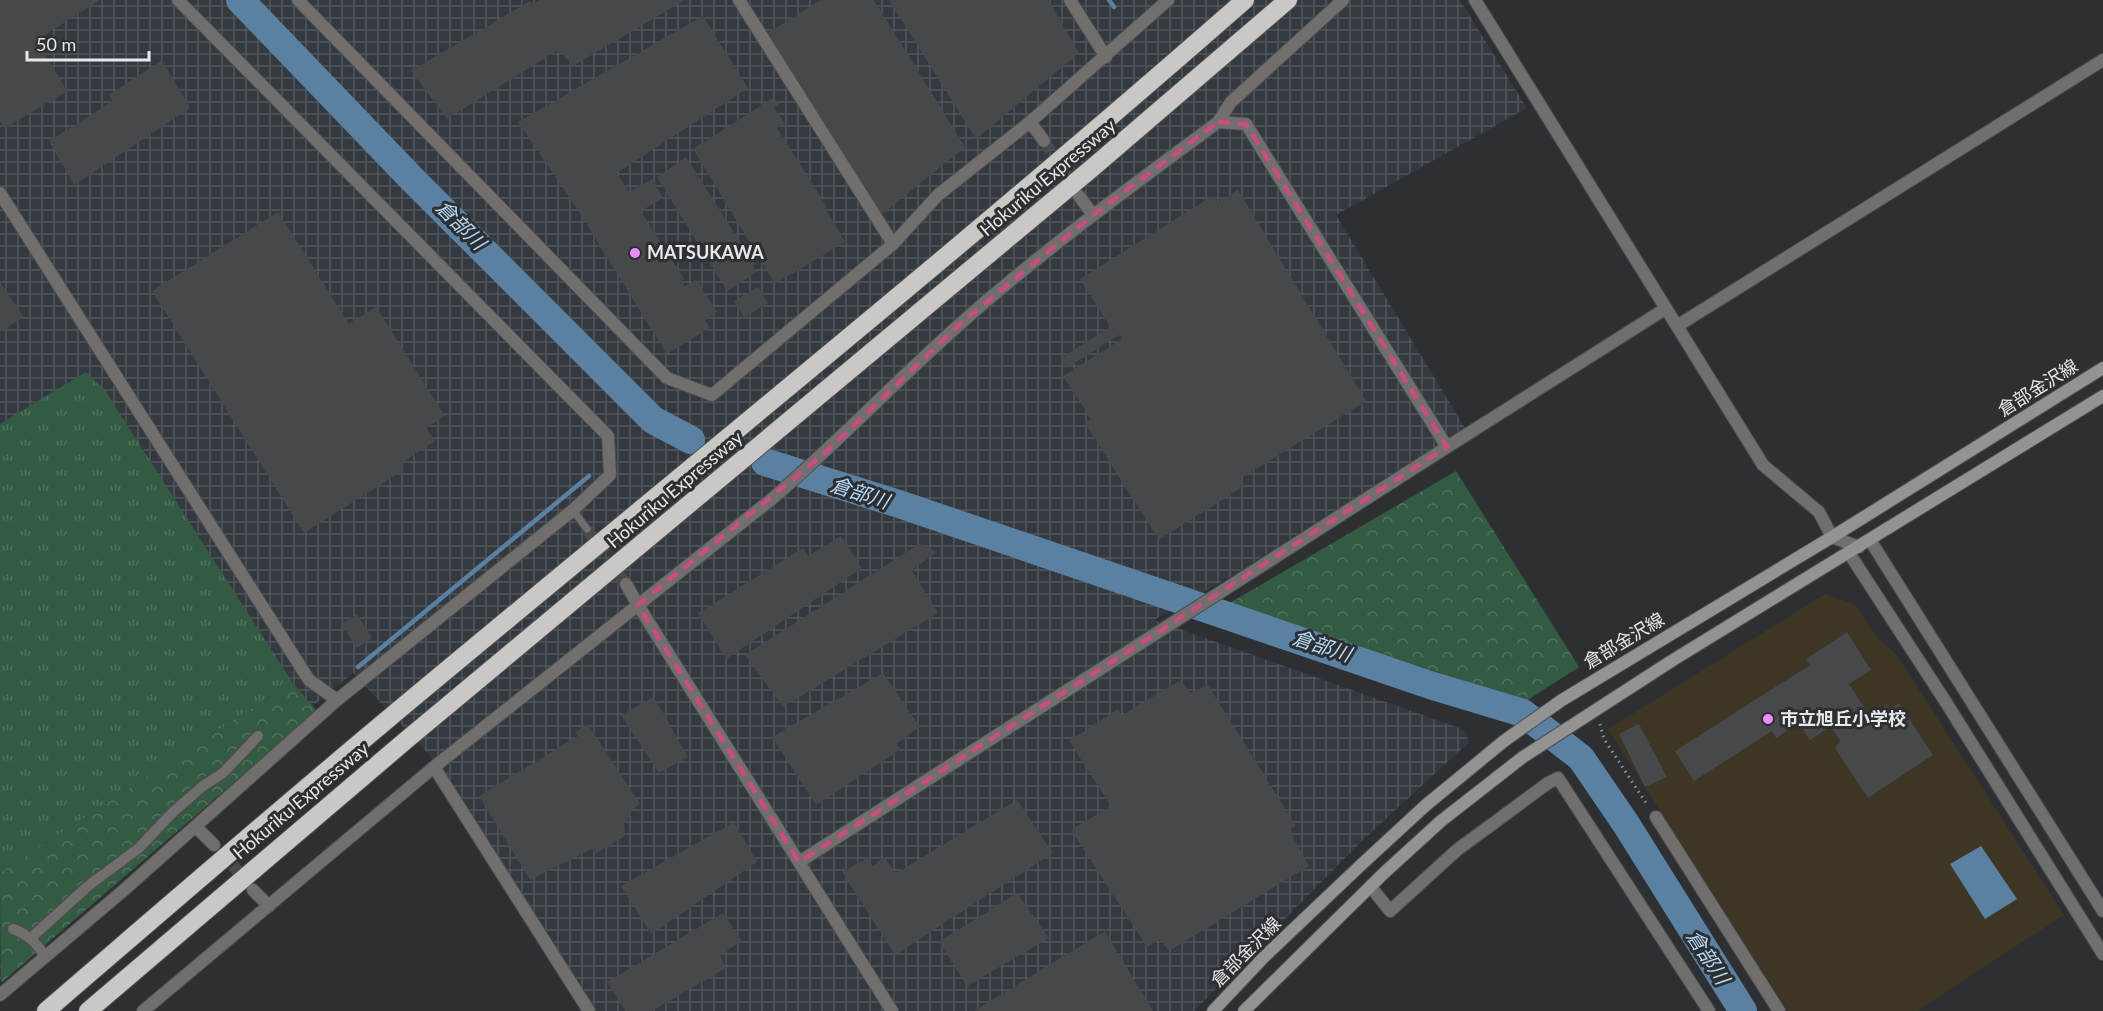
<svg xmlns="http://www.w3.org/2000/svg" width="2103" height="1011" font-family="Lato,'Noto Sans JP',sans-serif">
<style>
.industrial{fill:url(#industrial-grid)}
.education{fill:#3e3625}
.grass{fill:url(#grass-tufts)}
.forest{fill:url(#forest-crowns)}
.water{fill:#5a81a2}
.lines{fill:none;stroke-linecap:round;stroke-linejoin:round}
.stream{stroke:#5a81a2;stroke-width:4.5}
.river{stroke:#5a81a2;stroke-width:28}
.building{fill:#46484a}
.minor-tunnel{stroke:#4a4b4d;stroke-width:12;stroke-dasharray:12 6;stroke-linecap:butt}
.service-casing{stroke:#4c4d4f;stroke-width:9}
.pedestrian-casing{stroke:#4c4d4f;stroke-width:13}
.minor-casing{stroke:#4c4d4f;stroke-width:14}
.tertiary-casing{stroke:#4c4d4f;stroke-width:14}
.secondary-casing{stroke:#4c4d4f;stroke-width:14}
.motorway-casing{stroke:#4c4d4f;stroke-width:20}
.path{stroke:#939496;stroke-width:3;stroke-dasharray:1.5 4.5;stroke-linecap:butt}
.service{stroke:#706f6e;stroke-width:7}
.pedestrian{stroke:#706f6e;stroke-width:10}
.minor{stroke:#706f6e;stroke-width:12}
.tertiary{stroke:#706f6e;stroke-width:12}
.secondary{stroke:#959391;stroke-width:12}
.motorway{stroke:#cac8c5;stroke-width:18}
.marked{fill:none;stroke:#cb4c7e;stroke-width:4.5;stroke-dasharray:12 8;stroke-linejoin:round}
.poi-dot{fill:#ed8cf9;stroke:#2e2f32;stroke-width:2}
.labels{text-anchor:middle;stroke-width:6;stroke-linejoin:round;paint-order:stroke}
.street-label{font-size:18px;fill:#e7e8e9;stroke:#2e2f32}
.poi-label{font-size:18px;font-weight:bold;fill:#e7e8e9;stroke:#2e2f32;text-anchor:start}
.water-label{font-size:20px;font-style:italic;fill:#b6dafa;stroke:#2e2f32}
</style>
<defs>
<pattern id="industrial-grid" width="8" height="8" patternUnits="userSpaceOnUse" patternTransform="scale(1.5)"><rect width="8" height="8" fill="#343940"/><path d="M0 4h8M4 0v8" fill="none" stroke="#51565c"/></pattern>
<pattern id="grass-tufts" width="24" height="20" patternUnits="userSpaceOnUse" patternTransform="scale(1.5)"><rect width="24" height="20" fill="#335b42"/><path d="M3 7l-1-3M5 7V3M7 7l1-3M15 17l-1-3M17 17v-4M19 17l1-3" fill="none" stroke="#51735d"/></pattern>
<pattern id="forest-crowns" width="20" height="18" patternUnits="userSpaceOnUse" patternTransform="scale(1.5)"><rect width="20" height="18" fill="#335b42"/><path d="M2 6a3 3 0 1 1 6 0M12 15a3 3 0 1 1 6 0" fill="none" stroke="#51735d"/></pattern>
</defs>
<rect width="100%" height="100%" fill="#2e2f32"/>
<path class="industrial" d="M0,0H1460L1527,108L1336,215L1465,428L1235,574L1154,620L1465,730L1469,742L1361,842L1194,1011H595L445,772L353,673L318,702L0,981Z"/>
<path class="education" d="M1825,594L1856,605L1877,638L1896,654L2064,915L1917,1011H1788L1608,729Z"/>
<path class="grass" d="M86,372L104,389L292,682L0,873V424Z"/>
<path class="forest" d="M1456,471L1579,667L1526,701L1228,604Z
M292,682L317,711L1,983L0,873Z"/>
<path class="water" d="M1981,846L2017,899L1985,919L1950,864Z"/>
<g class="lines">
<path class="stream" d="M1109,0L1114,7
M358,667L589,476"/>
<path class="river" d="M240,0L412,179L653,420L691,440
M765,462L899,504L1430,685L1523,713L1581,758L1626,824L1743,1011"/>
</g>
<path class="building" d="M0,0H100L37,40L67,91L5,128L0,121Z
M540,0H685L573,66L558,50L447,119L411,71L530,1L533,4Z
M821,0H874L965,147L874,221L758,39Z
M889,0H1048L1079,53L976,139Z
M703,16L748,88L617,173L629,192L652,179L663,198L641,211L684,279L681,281L685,286L696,279L717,312L705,320L710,328L667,354L572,201L518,122Z
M162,60L190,108L74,185L49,141L113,101L109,95Z
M774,97L779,105L774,108L785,124L777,128L827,207L825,208L845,242L775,284L693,149Z
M686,157L755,265L753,266L757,272L727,291L657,177Z
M1238,190L1366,401L1240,479L1244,486L1159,540L1085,423L1091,419L1063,376L1122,339L1119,335L1067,368L1061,358L1110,327L1080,279L1212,196L1217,202Z
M278,212L349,324L376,307L445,416L426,428L435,441L400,464L404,470L304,533L152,291Z
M0,282L24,317L0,332Z
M758,287L768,303L744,318L734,301Z
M841,536L862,568L726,659L698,613L803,548L808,556Z
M919,544L937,552L912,570L938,613L783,707L745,655Z
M357,614L372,638L357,648L341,624Z
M1847,632L1871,670L1849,684L1870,716L1887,705L1890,709L1899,703L1933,755L1868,798L1835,748L1840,741L1831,726L1810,740L1799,723L1776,738L1772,731L1694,781L1675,751L1810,665L1806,659Z
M883,673L920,727L897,743L900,750L816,805L772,737Z
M1181,680L1190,693L1208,685L1296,826L1289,830L1309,866L1169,951L1160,940L1147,947L1071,830L1111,806L1069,741L1118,709L1122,715Z
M654,697L688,757L659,773L621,715Z
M588,724L640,804L630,811L632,813L624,824L625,836L595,854L592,849L530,880L479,796L578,736L575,732Z
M1639,724L1667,777L1645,787L1619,734Z
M1017,800L1053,853L895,955L842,872L867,858L873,866L884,857L896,873Z
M734,822L757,862L651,934L621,886Z
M1017,893L1049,938L967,986L939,942Z
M723,913L742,941L720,955L726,968L652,1011H625L607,982Z
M1105,931L1153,1011H974Z"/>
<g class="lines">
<path class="minor-tunnel" d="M1044,141L1075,190
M587,529L626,584
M221,852L249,884"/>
<g class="service-casing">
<path id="service" d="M573,510L587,529"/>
</g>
<g class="pedestrian-casing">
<path id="pedestrian" d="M13,929C29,935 36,943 46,957
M31,938L88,886L139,848L172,813L203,786L223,773L258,736"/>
</g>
<g class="minor-casing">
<path id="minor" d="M298,0L667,378L712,395L893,244
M1475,0L1763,465L1819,512L1832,537L1859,547
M1030,122L1044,141
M1218,122L1246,124L1447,447
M1079,196L1093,215
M1677,326L2103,60
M626,584L638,605
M434,767L589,1011
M1656,817L1779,1011
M196,827L214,845
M1371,887L1390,911L1457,850L1548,783L1558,778L1709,1011
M253,890L269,906
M0,995L124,890L337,700
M143,1011L434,767L773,498C837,443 896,381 960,324C1041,252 1130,187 1218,122L1231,102L1343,0"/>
</g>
<g class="tertiary-casing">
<path id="tertiary" d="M739,0L893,244L938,195L1030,122L1168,0
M1070,0L1106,57
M0,193L309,680L337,700L573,510L610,475L608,436L178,0
M1870,540L2103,911
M1849,553L1947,704L2103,954
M638,605L892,1011
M799,862L1447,447L1665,309"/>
</g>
<g class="secondary-casing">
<path id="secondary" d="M1213,1011L1264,957L1362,864L1426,805L1504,741L1562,700L1832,537L2103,368
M1244,1011L1384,873L1441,821L1523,757L1673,660L2103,396"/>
</g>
<g class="motorway-casing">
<path id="motorway" d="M46,1011C160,913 273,815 388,719C674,480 965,246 1245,0
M88,1011L405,741L1091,169L1288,0"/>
</g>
<path class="path" d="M1600,724L1604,739L1648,806"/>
<use href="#service" class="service"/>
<use href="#pedestrian" class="pedestrian"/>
<use href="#minor" class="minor"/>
<use href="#tertiary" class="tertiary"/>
<use href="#secondary" class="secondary"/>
<use href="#motorway" class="motorway"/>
</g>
<path class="marked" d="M1218,122L1246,124L1447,447L799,862L638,605L824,454L960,324L1093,215Z"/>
<g class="poi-dot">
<circle cx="635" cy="253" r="6"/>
<circle cx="1768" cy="719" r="6"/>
</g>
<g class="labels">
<g class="street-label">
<text transform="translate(1048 178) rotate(-40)" y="6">Hokuriku Expressway</text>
<text transform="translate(2038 388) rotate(-32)" y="6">倉部金沢線</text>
<text transform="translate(675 490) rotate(-40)" y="6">Hokuriku Expressway</text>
<text transform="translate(1624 641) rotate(-31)" y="6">倉部金沢線</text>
<text transform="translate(301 801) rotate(-40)" y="6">Hokuriku Expressway</text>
<text transform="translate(1246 952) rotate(-45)" y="6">倉部金沢線</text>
</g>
<g class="poi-label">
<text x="647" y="259">MATSUKAWA</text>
<text x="1780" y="725">市立旭丘小学校</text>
</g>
<g class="water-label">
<text transform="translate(461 225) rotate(45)" y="7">倉部川</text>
<text transform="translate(860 493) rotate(18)" y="7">倉部川</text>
<text transform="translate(1322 646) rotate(18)" y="7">倉部川</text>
<text transform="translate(1708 957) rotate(57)" y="7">倉部川</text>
</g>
</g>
<path d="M27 51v9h122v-9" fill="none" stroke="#e7e8e9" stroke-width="3"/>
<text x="36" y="51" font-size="18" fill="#e7e8e9" stroke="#2e2f32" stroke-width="4.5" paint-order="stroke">50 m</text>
</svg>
